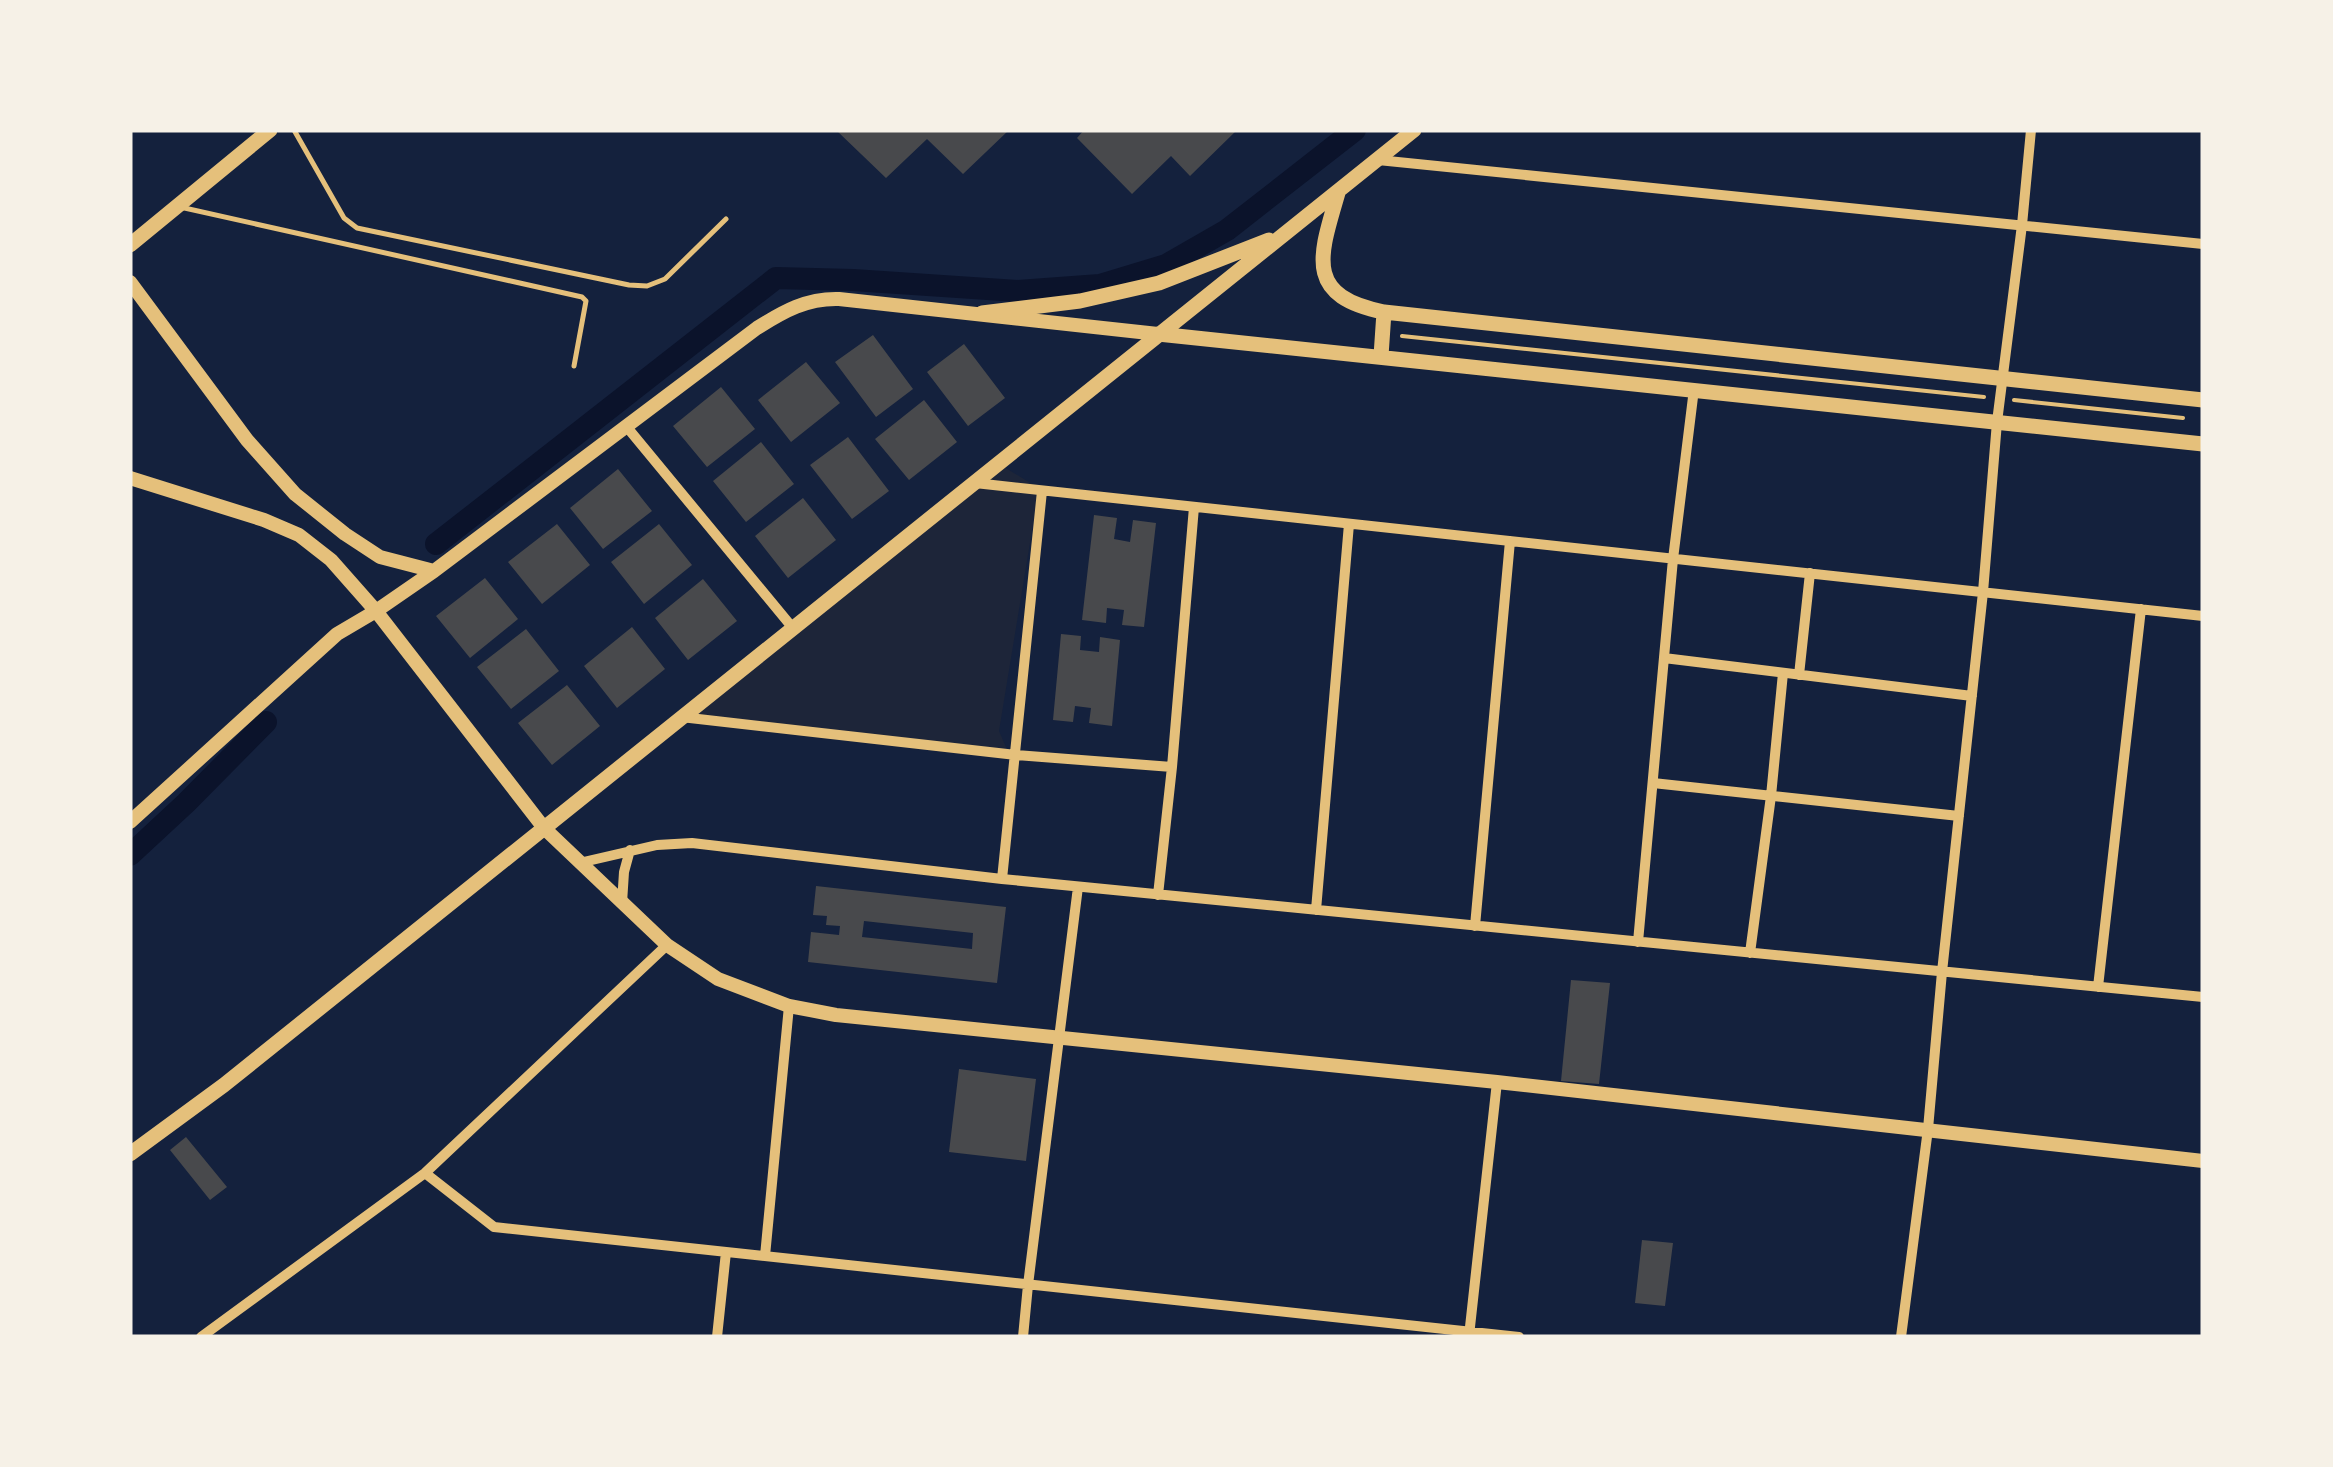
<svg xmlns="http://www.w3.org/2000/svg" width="2333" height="1467" viewBox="0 0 2333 1467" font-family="'Alegreya Sans',sans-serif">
<rect width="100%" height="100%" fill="#14213d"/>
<path fill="#1d2539" d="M999 464 1039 488 999 731 1009 754 681 717Z"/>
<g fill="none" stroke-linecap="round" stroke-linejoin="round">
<path stroke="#0b132b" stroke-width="22" d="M436 544 776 278 853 280 1018 291 1100 285 1166 265 1227 230 1355 130
M130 855 186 803 266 722"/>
</g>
<path fill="#48494c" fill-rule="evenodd" d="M836 130H1009L963 174 927 139 886 178Z
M1084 130H1237L1190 176 1171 156 1132 194 1077 138Z
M873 335 913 389 876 417 835 362Z
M964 344 1005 398 968 426 927 372Z
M806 362 840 403 791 442 758 400Z
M721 387 755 429 707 467 673 426Z
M924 400 957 442 909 480 875 439Z
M848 437 889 491 852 519 810 465Z
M761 442 794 484 746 522 713 481Z
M618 469 652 511 603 549 570 508Z
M803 498 836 540 788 578 755 536Z
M1094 515 1117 518 1114 539 1130 542 1133 520 1156 523 1144 627 1122 625 1124 610 1107 608 1106 623 1082 620Z
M557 524 590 565 542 604 508 562Z
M659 524 692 565 644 604 611 562Z
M485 578 518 619 470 658 436 616Z
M703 579 737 621 688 660 655 618Z
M632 627 665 669 617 708 584 666Z
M526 629 559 671 511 709 477 667Z
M1061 634 1081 636 1080 650 1099 652 1100 637 1120 640 1112 726 1089 723 1091 708 1075 706 1073 722 1053 720Z
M567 685 600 726 552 765 518 723Z
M816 886 1006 907 997 983 808 962 811 932 839 935 840 926 826 925 827 916 813 915ZM864 921 973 933 972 949 862 937Z
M1571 980 1610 983 1599 1084 1561 1081Z
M959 1069 1036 1079 1026 1161 949 1152Z
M186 1137 227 1187 210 1200 170 1150Z
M1642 1240 1673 1243 1665 1306 1635 1303Z"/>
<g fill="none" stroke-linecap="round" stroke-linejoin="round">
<path stroke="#e5c07b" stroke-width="4" d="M1402 336 1984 397
M2014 400 2183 418"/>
<path stroke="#e5c07b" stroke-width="5" d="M294 130 344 218 357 228 629 285 647 286 665 279 726 219
M180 207 582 297 586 301 574 366"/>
<path stroke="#e5c07b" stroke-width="10" d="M1378 160 2203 244
M626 426 792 627
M975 483 2203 616
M1664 658 1972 696
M1799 675 1810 573
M681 717 1016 755 1172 767
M1653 783 1959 816
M579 863 657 845 692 843 1002 879 2203 997
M1002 879 1042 491
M1158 895 1172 767 1194 507
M622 903 624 872 630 850
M1316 910 1349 524
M1475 926 1510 541
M1638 942 1673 559 1694 389
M1750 953 1771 796 1783 673
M2098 987 2141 609
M425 1173 494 1227 1519 1337
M765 1256 789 1006
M1469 1336 1497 1082
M201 1337 425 1173 667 945
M717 1337 726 1252
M1023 1337 1028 1285 1078 887
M1901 1337 1928 1129 1942 972 1983 592 1997 422 2022 225 2031 130"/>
<path stroke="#e5c07b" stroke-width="14" d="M130 282 247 440 295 494 345 534 380 557 434 571
M130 478 264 520 299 535 331 560 376 611 544 828 667 945 718 979 789 1006 836 1015 1497 1082 2203 1161
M130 822 337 634 376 611 434 571 757 328C784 311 807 298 839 299L1158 334"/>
<path stroke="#e5c07b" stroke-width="15" d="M1338 193C1320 255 1303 296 1384 312L2203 400
M130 245 270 130
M982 313 1080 301 1159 283 1269 240
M1158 334 2203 444
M1381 356 1384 312
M130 1154 224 1085 1414 130"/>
</g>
<rect width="2333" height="1467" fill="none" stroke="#f6f1e7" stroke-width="265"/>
</svg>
